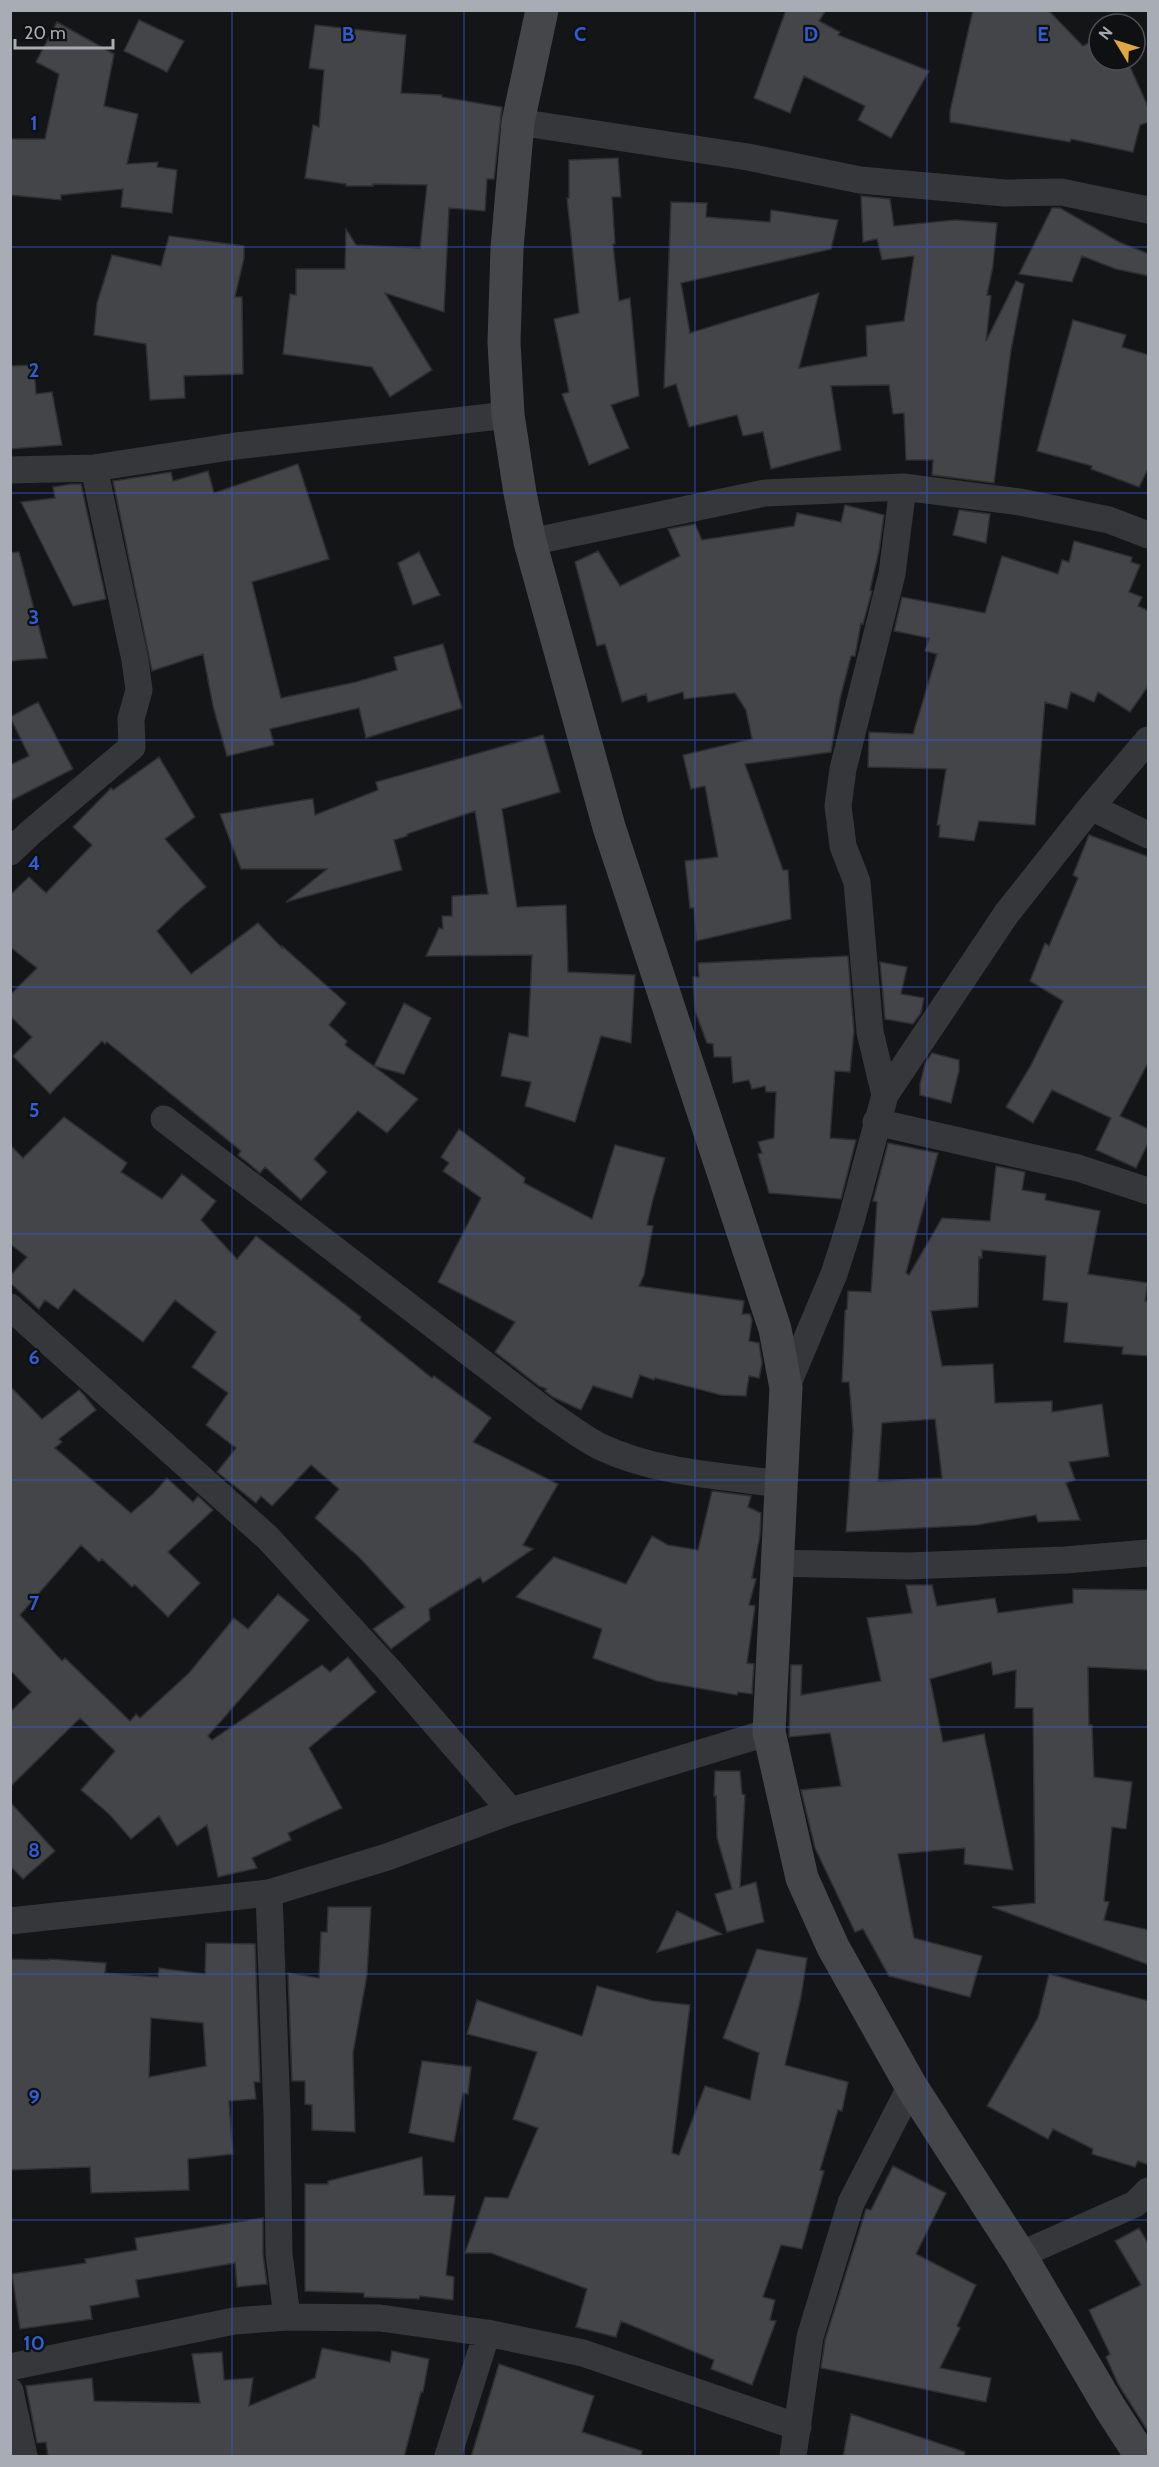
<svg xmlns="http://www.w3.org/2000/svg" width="1159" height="2467" viewBox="0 0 1159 2467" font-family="Cabin,sans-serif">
<rect width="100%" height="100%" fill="#141516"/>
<path fill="#444549" stroke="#2f2f32" stroke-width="1.5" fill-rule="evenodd" d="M786 10H826L819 21 840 32 838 35 929 71 891 138 858 120 865 106 804 76 790 113 754 98Z
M973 10H1048L1083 46 1099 37V60H1127L1149 109V122L1140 125 1133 152 1071 139 1070 142 950 122V111Z
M139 20 184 41 167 72 124 51Z
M57 22 114 54 104 106 138 114 127 164 158 162 157 167 177 170 172 213 121 207 123 189 61 195V200L10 195V139H45L59 74 36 62Z
M315 25 406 35 401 93 442 95V97L502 107 494 179H487L485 211 449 208 444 312 385 293 432 370 390 397 372 367 283 354 290 294 296 295V269H345L346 229 356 245 420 248 427 185 373 184V186H346V184L305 178 313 125 319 127 324 70 309 68Z
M618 158 621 197H612L615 244H613L619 301 630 298 639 396 611 405 629 448 589 465 562 394 569 392 554 319 579 313 567 198H569V160Z
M861 196 890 199 894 226 955 220 997 223 993 266 987 295 991 296 986 341 1016 281 1024 284 1011 350 994 483 932 475 933 460H906L904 413 893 414 889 385 831 386 841 450 771 469 763 432 743 436 737 415 689 427 676 384 664 388 671 202 707 203 706 217 770 222 771 210 838 220 831 249 681 283 690 333 819 293 799 368 867 356 866 326 904 321 914 256 882 260 877 239 863 242Z
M1052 208H1060L1119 242 1149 254V276L1116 269 1082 256 1072 282 1019 274Z
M169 236 244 246V258L235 297H242L243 374 184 376 185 398 150 400 146 344 94 335 97 303 112 255 161 266Z
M1073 320 1126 335 1122 347 1149 355V467L1139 487 1091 469 1092 466 1037 451Z
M34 365 36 394 52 392 62 445 10 449V366Z
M298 464 329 559 252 582 281 698 356 682 397 670 394 657 443 644 462 708 366 738 359 708 270 729 274 745 227 756 213 706 203 654 152 671 113 481 171 472 173 481 208 471 214 493Z
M72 484H81L106 599 73 606 21 502 55 498 53 487Z
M845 505 884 515 879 551 870 590 872 591 863 624 861 623 855 656H851L840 699 831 752 745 764 783 870H788L791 919 696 941 694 908H690L685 861 718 857 705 786 691 789 683 755 752 739 746 710 735 693 684 699 683 692 648 702 646 694 622 702 605 644 597 646 575 562 598 551 620 586 680 556 668 529 695 524 702 540 794 526 797 513 841 522Z
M959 510 990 514 986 543 953 535Z
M1074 541 1132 557 1131 562 1140 565 1129 592 1142 597 1138 606 1149 611V685L1130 712 1098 692 1094 702 1071 692 1067 709 1045 702 1035 825 979 821 974 841 939 837 940 825H937L946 769 868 767 869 732 913 734 937 654 925 651 929 638 894 631 902 597 985 613 1002 556 1058 574 1062 560 1069 562Z
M19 552 39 628 47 658 10 661V553Z
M419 552 440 595 413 605 398 563Z
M38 702 73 769 10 801V765L29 756 10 717Z
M543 735 560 792 502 809 517 907 566 905 568 972 635 975 631 1043 601 1036 575 1122 525 1106 531 1082 501 1076 509 1033 528 1037 532 955 426 956 439 928 443 929 442 916H452V896L488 894 475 811 407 834V836L394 840 402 870 286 902 327 869H241L220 814 310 799H313L315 815 378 790 376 782Z
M159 757 195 817 165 839 206 887 183 906 157 931 191 974 258 923 282 948V946L346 1003 329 1025 347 1041 345 1045 418 1099 387 1133 358 1111 314 1159 327 1172 301 1200 265 1167 260 1173 247 1162 238 1155 241 1151 107 1042 105 1044 102 1041 50 1094 13 1056 32 1037 10 1016V995L37 968 10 947V895L29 877 46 893 92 845 73 827 111 788 113 790Z
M1089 835 1149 857V1061L1120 1116 1149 1129V1141L1136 1168 1096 1150 1111 1118 1052 1090 1033 1123 1006 1107 1030 1067 1063 1001 1030 981 1045 943 1049 946 1078 878 1073 875Z
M848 956 854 1031 850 1072 835 1071 830 1138 856 1140 841 1199 769 1193 758 1154 762 1153 758 1142 774 1138 776 1092H766L765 1086 752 1089 749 1080 733 1083 731 1057H714L713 1044 707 1043 695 1011 693 977H699L698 963Z
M880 962 907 967 901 994 924 998 921 1013 913 1024 885 1019Z
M404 1003 431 1018 404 1074 374 1066Z
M932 1053 959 1060V1071L951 1103 920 1095V1084L925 1063Z
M64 1117 127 1163 121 1172 162 1199 182 1174 216 1201 201 1220 237 1259 256 1236 361 1317 360 1320 432 1378 434 1376 491 1418 473 1442 558 1484 523 1545 533 1549 483 1583 480 1577 429 1609 430 1620 391 1649 373 1629 405 1607 360 1558 315 1518 339 1489 311 1465 272 1506 261 1496 256 1503 217 1472 236 1448 206 1425 228 1393 192 1367 216 1332 175 1300 143 1342 74 1289 58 1309 45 1300 39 1309 10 1283V1276L27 1257 10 1244V1145L23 1158Z
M459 1129 525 1178 524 1183 592 1219 615 1145 665 1158 653 1199 647 1225 653 1226 644 1275 639 1286 744 1301 742 1314H750L752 1320 749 1341 759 1343 762 1363 759 1378 749 1376 746 1396 721 1395 655 1378 654 1380 640 1375 632 1398 593 1386 581 1410 553 1397 545 1391 547 1389 539 1386 495 1352 515 1322 438 1282 481 1198 443 1171 449 1163 441 1157Z
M888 1143 938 1153 906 1273 909 1275 942 1218 990 1221 996 1166 1025 1172 1022 1190 1046 1194 1045 1200 1100 1211 1088 1274 1148 1283 1145 1301H1149V1356L1122 1354 1123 1347 1064 1342 1068 1303 1043 1300 1046 1256 982 1250V1258L979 1257 978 1307 931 1311 942 1366 993 1364 995 1403 1052 1401V1412L1102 1404 1109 1456 1069 1462 1075 1480 1066 1483 1080 1520 1038 1522 1036 1515 977 1525 846 1532 853 1431 849 1382H842L845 1311 847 1309 848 1291 871 1292 877 1202 873 1201ZM935 1419 942 1478 878 1481 882 1423Z
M10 1386 42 1419 79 1390 84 1395 96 1410 59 1439 62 1442 55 1448 131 1513 153 1494 167 1478 193 1502 198 1496 213 1510 168 1552 200 1583 168 1617 135 1585 132 1587 102 1559 99 1562 81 1545 20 1615 62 1661 65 1658 130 1721 136 1714 140 1718 189 1673 234 1618 248 1629 278 1594 309 1620 208 1736 212 1740 322 1665 330 1672 348 1657 376 1692 309 1748 342 1808 288 1833 291 1840 252 1858 257 1868 218 1877 207 1825 177 1846 159 1816 131 1839 109 1814 81 1790 115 1751 80 1718 10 1787V1712L31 1692 10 1670Z
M712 1491 751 1496 748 1507 761 1513 760 1535 752 1578 756 1579 749 1605 755 1606 747 1663 754 1664 752 1694 738 1692 737 1695 657 1681 593 1658 602 1629 516 1597 554 1557 626 1584 652 1536 668 1545 698 1550Z
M906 1585H932L937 1606 995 1598 998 1613 1073 1603V1589L1149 1590V1670L1088 1667 1089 1725H1092L1094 1777 1132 1782 1126 1829 1112 1827 1104 1901 1109 1902 1104 1920 1149 1930V1965L992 1907 1035 1903 1033 1708H1015L1016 1670 993 1675 991 1662 930 1679 943 1742 984 1734 1013 1870 964 1864 965 1848 898 1854 914 1938 982 1956 970 1997 889 1976 863 1929 855 1932 815 1848 801 1790 841 1786 830 1733 789 1737 791 1665H802L801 1695 881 1681 867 1618 912 1613Z
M715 1771H740L742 1794 745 1795 740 1887 756 1882 764 1922 727 1932 715 1894 732 1889 717 1838 716 1796H714Z
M10 1802 55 1851 23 1879 10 1866Z
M328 1907H371L367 1975 353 2053 355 2132 312 2130V2105L305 2104V2081H292L288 1973 319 1978 321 1932H327Z
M677 1911 722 1934 657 1952Z
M206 1943 255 1944 260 2082H254L256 2099 229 2101 233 2154 188 2159 189 2190 91 2193 90 2167 10 2170V1959L49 1960V1959L106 1963 105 1973 158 1977 159 1968 205 1974ZM151 2018 203 2023 206 2066 149 2077Z
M757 1949 807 1958 801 1997 785 2065 848 2082 842 2111 838 2110 820 2170 824 2171 802 2249 781 2245 763 2297 775 2300 770 2320 776 2321 752 2385 711 2369 714 2360 621 2321 616 2337 576 2327 587 2289 491 2253H465L485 2197 508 2198 538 2128 513 2119 537 2052 467 2034 477 2000 582 2036 597 1986 653 2001 690 2005 672 2153 679 2155 705 2086 750 2100 759 2053 723 2038Z
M1049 1974 1149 2001V2165L1138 2161 1135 2167 1092 2154 1093 2149 1053 2129 1048 2139 987 2106 1038 2018Z
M422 2061 471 2067 468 2094 463 2093 454 2142 409 2133Z
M422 2157 424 2195 455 2196 446 2275 454 2277 453 2300 420 2296 419 2299 364 2297V2293L305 2291V2184H328V2181Z
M893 2166 946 2193 916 2254 976 2285 957 2326 960 2328 940 2368 991 2378 986 2402 821 2368 825 2340 866 2209 871 2210Z
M263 2218V2254L267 2284 237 2287 235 2263 136 2280 139 2297 90 2306 92 2319 20 2329 12 2274 86 2263 85 2259 137 2250 135 2238Z
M1139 2228 1149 2245V2433L1118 2384 1106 2357 1110 2354 1089 2310 1141 2285 1115 2241Z
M322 2348 390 2362 392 2351 429 2359 423 2392H421L404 2457H48L46 2442 37 2443 26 2386 92 2378 94 2401 200 2403 192 2354 222 2352 224 2380 253 2378 249 2406 315 2378Z
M499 2364 594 2396 582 2432 642 2451 641 2457H471Z
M851 2414 965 2452 964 2457H843Z"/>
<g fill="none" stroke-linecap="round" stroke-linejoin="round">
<path stroke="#36373b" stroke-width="27" d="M518 122 748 157 860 180 1005 193 1061 192 1148 210
M10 470 94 468 236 446 508 415
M530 542 765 493 903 487 1020 502 1109 520 1148 535
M1091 807 1148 835
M10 852 30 833 132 747 131 719 139 690 135 660 94 468
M885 1095 1007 913 1091 807 1148 740
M164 1119 547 1412C564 1423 582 1438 601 1447 656 1473 722 1476 781 1484
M876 1122 1078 1168 1148 1191
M10 1307 268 1538 389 1670 511 1811
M786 1388 834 1274 851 1221 885 1095 870 1032 857 882 843 846 838 806 843 769 892 574 903 487
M776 1563 908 1566 1065 1560 1148 1553
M269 1893 277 2115 279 2254 287 2317
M10 1921 269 1893 387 1857 511 1811 769 1732
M1020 2255 1135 2204 1148 2191
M10 2367 234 2321 287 2317 380 2318 487 2333 583 2353 798 2427
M10 2391 24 2456
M448 2456 487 2333
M793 2456 810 2337 851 2203 911 2086"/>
<path stroke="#44464a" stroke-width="33" d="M542 10 518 122 507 248 504 342 508 415 520 493 530 542 609 827 775 1329 786 1388 769 1732 802 1878 833 1947 911 2086 1020 2255 1110 2408 1141 2456"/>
</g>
<path fill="none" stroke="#325cd3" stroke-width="1.5" stroke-opacity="0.55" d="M232 10V2456M464 10V2456M695 10V2456M927 10V2456M10 247H1148M10 493H1148M10 740H1148M10 987H1148M10 1234H1148M10 1480H1148M10 1727H1148M10 1974H1148M10 2220H1148"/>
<g font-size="20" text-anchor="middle" font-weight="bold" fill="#325cd3" stroke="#0f1011" stroke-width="4.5" stroke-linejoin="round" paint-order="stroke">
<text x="348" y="41">B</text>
<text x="580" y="41">C</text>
<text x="811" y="41">D</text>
<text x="1043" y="41">E</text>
<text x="34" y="130">1</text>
<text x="34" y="377">2</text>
<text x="34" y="624">3</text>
<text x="34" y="870">4</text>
<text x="34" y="1117">5</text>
<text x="34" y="1364">6</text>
<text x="34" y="1610">7</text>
<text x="34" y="1857">8</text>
<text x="34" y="2104">9</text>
<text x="34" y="2350">10</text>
</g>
<rect width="1159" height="2467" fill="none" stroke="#a8acb5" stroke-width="24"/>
<g transform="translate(1117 42) rotate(308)"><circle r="28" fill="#0f1011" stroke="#4c4e53" stroke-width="1.5"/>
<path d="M0-4.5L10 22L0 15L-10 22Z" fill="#dfa743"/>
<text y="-9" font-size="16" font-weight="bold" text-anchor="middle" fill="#a8acb5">N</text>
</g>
<path d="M15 39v9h98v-9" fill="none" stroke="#a8acb5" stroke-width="3"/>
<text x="24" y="39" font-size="18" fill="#a8acb5" stroke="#0f1011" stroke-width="4.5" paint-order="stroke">20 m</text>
</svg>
